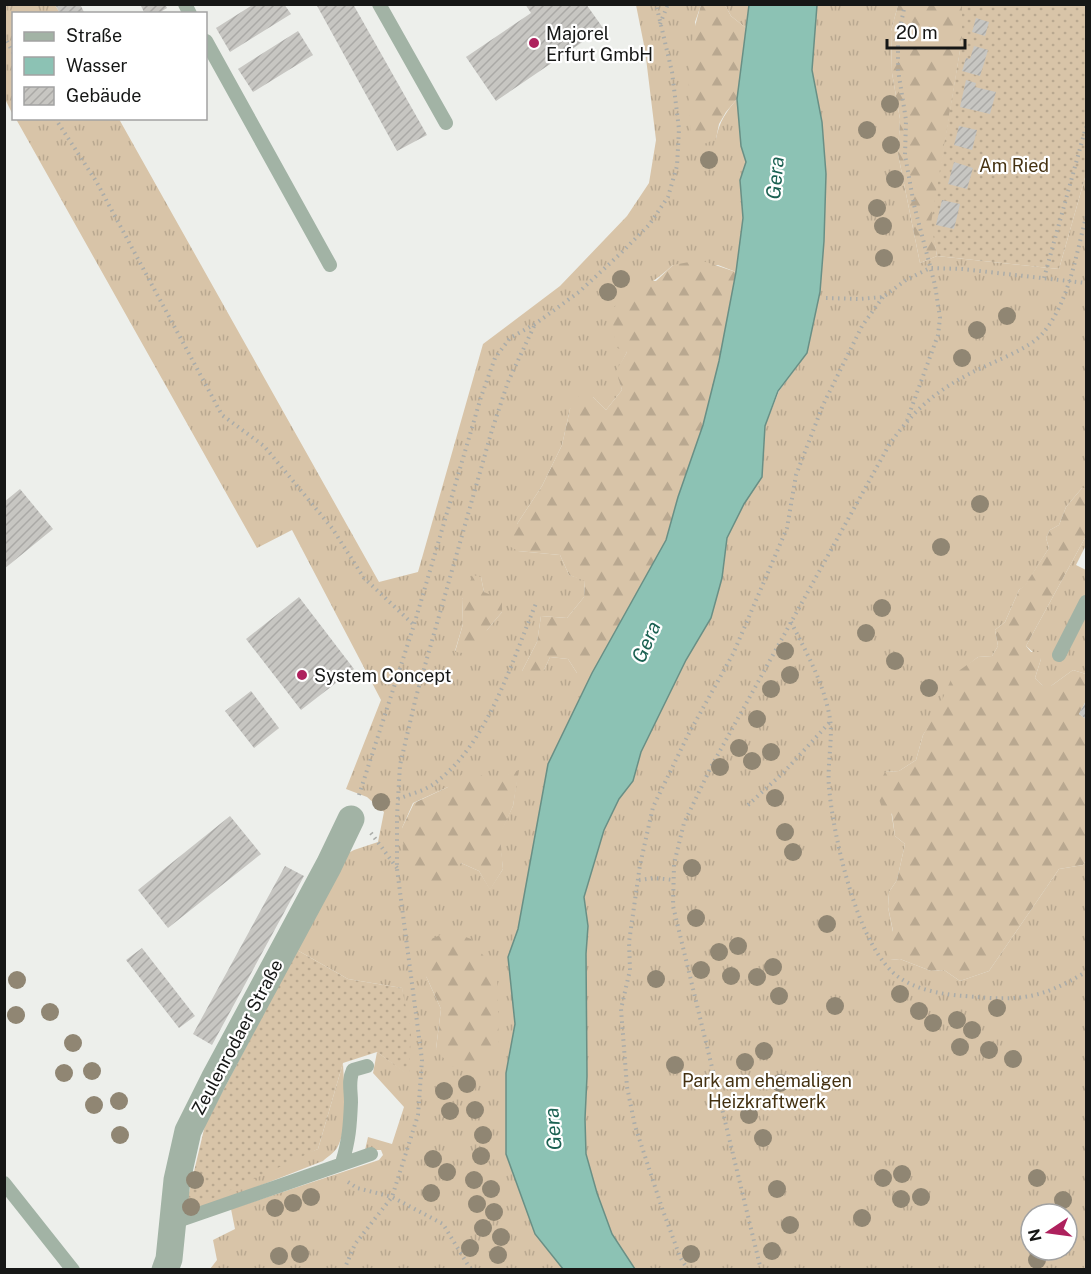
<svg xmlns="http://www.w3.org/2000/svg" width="1091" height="1274" viewBox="0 0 1091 1274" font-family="'Public Sans',sans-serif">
<defs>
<pattern id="grass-tufts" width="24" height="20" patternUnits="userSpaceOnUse" patternTransform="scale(1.5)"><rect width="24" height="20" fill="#d8c4a8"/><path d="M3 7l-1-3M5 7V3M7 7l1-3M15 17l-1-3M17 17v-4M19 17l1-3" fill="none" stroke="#b9a890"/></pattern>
<pattern id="forest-firs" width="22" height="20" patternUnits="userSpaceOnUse" patternTransform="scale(1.5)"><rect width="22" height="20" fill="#d8c4a8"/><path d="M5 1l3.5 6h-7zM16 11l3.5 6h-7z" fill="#b9a890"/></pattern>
<pattern id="garden-dots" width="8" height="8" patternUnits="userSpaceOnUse" patternTransform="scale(1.5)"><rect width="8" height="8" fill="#d8c4a8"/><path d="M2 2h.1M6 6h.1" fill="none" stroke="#b9a890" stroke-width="1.8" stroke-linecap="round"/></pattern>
<pattern id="building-hatch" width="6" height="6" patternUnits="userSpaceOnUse" patternTransform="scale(1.5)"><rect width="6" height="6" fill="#c7c6c2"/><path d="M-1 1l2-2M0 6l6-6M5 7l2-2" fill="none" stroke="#aaa9a6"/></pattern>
</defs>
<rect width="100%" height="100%" fill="#edefeb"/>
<path fill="url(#grass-tufts)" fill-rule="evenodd" d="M4 5H55L60 13 14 14 13 115 5 99Z
M636 5H701L695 22 716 139C719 122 726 112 737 99L741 146 746 162 740 180 743 218 736 272 718 265H673C655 282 634 293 614 308L613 322 627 352 617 371 622 390 606 410 593 397 570 409 562 445 542 486 517 524 518 551 560 555 569 575 585 580 584 597 567 618 541 616 537 642 522 671 544 670 550 657 568 659 577 673H592L548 764 518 929 508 957 515 1024 506 1073V1154L535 1234 563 1269H210L217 1260 213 1240 235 1229 231 1209 379 1160 383 1155 381 1150H365L368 1137 392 1144 404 1107 373 1073 377 1052 409 1075 402 988 348 979 297 950 339 858 354 850 378 842 384 812 367 797 346 789 381 700 292 530 257 548 16 119H119L379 582 418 572 483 344 560 286 627 216 649 183 656 140 645 50ZM481 577 484 592 502 612 487 630 455 651 463 624 462 599ZM518 771 513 806 499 835 503 869 490 889 479 871 461 863 402 828 413 803 448 787 491 782ZM426 976 489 1059 436 1049 441 1009Z
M725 5H749L746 28 731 16Z
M817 5H898L891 31 892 73 900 119 898 154 920 263 937 256 1059 269 1086 174V488H1082L1066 507 1059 525 1050 530 1046 538 1049 548 1025 586 1019 590 1005 622 995 630 998 646 992 656 978 657 968 665 923 735 916 760 899 771 885 772 895 836 905 844 897 880 889 892 888 907 893 932 890 960 900 959 931 971 944 970 960 981 989 971 1059 869 1083 865 1086 860V1269H635L612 1234 597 1193 586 1154 585 1119 587 1076 586 954 588 926 584 897 604 830 619 799 633 781 641 752 686 660 711 618 722 578 727 538 744 504 762 476 765 426 779 391 807 353 820 292 824 241 826 174 822 122 812 70ZM1031 1214H1067V1250H1031Z
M1086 536V545L1076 565 1086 570V674L1073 670 1051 686H1043L1035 678 1041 659 1026 646Z
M343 1063C344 1087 349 1128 337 1148 334 1153 327 1157 323 1161L190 1213 183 1206 188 1197 318 1149Z"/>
<path fill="url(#forest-firs)" d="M701 5H725L731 16 746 28 737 99 726 112 719 124 716 139 704 144 691 136C687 92 687 47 701 5Z
M898 5H962V38L932 223 937 256 920 263 898 154 900 119 892 73 891 31Z
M700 260 736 272 719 361 703 425 678 497 666 540 592 673H577L568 659 550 657 544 670 531 681 522 671 537 642 541 616 567 618 584 597 585 581 569 575 560 555 518 551 509 546 517 524 542 486 562 445 570 409 581 392 593 397 606 410 622 390 616 371 627 352 615 347 613 322V308L631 294 636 281H656L673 265Z
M1082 488H1086V536L1026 646 1031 652H1039L1041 659 1035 678 1043 686H1051L1073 670 1086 674V701L1079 714 1086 719V860L1083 865 1059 869 989 971 960 981 944 970 931 971 900 959 890 960C885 949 885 941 893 931L888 907 889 892 897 880 905 844 895 836 892 814 882 808 876 790 885 772 899 771 916 760 923 735 939 707 953 675 978 657 992 656 998 646 995 630 1005 622 1019 590 1025 585 1049 548 1046 538 1050 530 1059 525 1066 507Z
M473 575 481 577 484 592 502 600V612L487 630 479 655 455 652 463 624 462 599Z
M469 768 491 781 519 770 513 806 500 835 503 869 490 890 479 871 461 863 446 887 406 874 402 828 414 803 448 787Z
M450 931 471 939 497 974 499 1049 489 1059 451 1067 436 1049 441 1009 426 976V941Z"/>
<path fill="url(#garden-dots)" d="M962 5H1086V174L1059 269 937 256 931 223 962 38Z
M297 950 348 979 402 988 411 1032 409 1076 377 1052 343 1063 318 1149 203 1203 188 1197 205 1125Z"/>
<path fill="#8cc2b4" stroke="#698f85" stroke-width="1.5" d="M749 5H817L812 70 822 122 826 174 824 241 820 292 807 353 778 391 765 426 762 477 744 504 727 538 722 578 711 618 686 660 641 752 633 781 619 799 604 830 584 897 588 926 586 954 587 1076 585 1119 586 1154 597 1193 612 1234 635 1269H563L535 1234 506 1154V1073L515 1024 508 957 518 929 548 764 592 673 666 540 678 497 703 425 719 361 736 272 743 218 740 180 746 162 741 146 737 99Z"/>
<path fill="url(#building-hatch)" d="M55 4H80L85 14H60Z
M140 4H165L167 8 157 14H145Z
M254 4H284L291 14 230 52 216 28Z
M316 4H353L427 135 397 151Z
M525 4H586L603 28 496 101 466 57 531 13Z
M976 18 989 22 985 36 972 32Z
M298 31 313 55 253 92 238 69Z
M974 46 988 50 980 76 962 71 966 58 970 59Z
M966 80 976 83 975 87 996 92 990 114 960 107Z
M959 126 977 130 972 150 954 145Z
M954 162 973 168 967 189 948 184Z
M942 200 960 204 954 229 936 225Z
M20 489 53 529 4 569V502Z
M299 597 354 669 301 710 246 639Z
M251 691 279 728 254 748 225 711Z
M1086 701V719L1079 714Z
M230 816 261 854 168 928 138 890Z
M285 866 304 876 212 1045 193 1034Z
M142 948 195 1016 179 1028 126 960Z"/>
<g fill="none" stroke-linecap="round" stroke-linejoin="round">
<path stroke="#aaaca9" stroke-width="4" stroke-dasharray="1.5 4.5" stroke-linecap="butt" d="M905 4 898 38V70L906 120 905 155 914 205 935 285 940 318 938 335 907 420
M660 24 668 4
M4 36 14 54
M55 118 96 181 222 415 264 446 332 528 364 578 414 625
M1044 278 1086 127
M826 298 859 299 883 297 906 280 930 268 962 269 1086 283
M791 622C807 654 824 683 830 719 833 738 827 765 829 787 833 835 858 951 900 978 917 990 945 995 965 996 1019 1001 1039 1000 1086 972
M359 795 414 625 481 397 495 358 510 338 535 324 579 292 620 254 649 225 668 197 677 166 679 129 672 72 656 4
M398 799C410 794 425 791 435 783 489 743 512 660 537 601
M748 805 784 772 830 722
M371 833 397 868
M639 880 654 878 674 880
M348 1182 357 1188 392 1197 443 1224 471 1270
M344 1270 355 1244 392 1197 418 1115 422 1060 397 869V816L400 765 416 697 492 430 508 382 535 324
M688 1270 680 1257 662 1208 635 1126 627 1087 621 1009 630 970 629 942 640 865 653 807 688 735 733 654 787 528 796 475 823 405 862 326 883 297
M761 1270 673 906 674 864 684 823 711 767 889 445C913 411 934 392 971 373 990 363 1030 349 1043 333 1069 302 1076 255 1086 217"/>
<path stroke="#a2b3a5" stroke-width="14" d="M185 4 190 14
M379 4 446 123
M206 41 330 265
M1059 655 1086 602
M342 1163C349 1140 350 1126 351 1102 351 1090 348 1081 353 1070L367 1066
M4 1183 73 1270
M172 1223 371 1154"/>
<path stroke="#a2b3a5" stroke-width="27" d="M165 1270 169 1259 177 1180 188 1131 214 1079 329 865 351 819"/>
</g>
<g fill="#908673">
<circle cx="890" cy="104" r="9"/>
<circle cx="867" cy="130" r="9"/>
<circle cx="891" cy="145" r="9"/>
<circle cx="709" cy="160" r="9"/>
<circle cx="895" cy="179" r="9"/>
<circle cx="877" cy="208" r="9"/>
<circle cx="883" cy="226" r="9"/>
<circle cx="884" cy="258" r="9"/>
<circle cx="621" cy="279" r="9"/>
<circle cx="608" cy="292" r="9"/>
<circle cx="1007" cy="316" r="9"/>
<circle cx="977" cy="330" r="9"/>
<circle cx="962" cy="358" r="9"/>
<circle cx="980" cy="504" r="9"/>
<circle cx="941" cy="547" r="9"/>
<circle cx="882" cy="608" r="9"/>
<circle cx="866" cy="633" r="9"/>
<circle cx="785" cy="651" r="9"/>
<circle cx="895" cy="661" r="9"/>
<circle cx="790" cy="675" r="9"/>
<circle cx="929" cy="688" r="9"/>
<circle cx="771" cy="689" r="9"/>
<circle cx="757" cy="719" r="9"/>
<circle cx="739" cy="748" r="9"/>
<circle cx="771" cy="752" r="9"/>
<circle cx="752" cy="761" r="9"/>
<circle cx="720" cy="767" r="9"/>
<circle cx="775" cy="798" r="9"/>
<circle cx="381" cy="802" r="9"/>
<circle cx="785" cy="832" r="9"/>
<circle cx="793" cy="852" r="9"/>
<circle cx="692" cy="868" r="9"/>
<circle cx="696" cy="918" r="9"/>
<circle cx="827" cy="924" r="9"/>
<circle cx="738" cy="946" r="9"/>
<circle cx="719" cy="952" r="9"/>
<circle cx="773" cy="967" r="9"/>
<circle cx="701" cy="970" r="9"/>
<circle cx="731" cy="976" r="9"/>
<circle cx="757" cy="977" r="9"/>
<circle cx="656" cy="979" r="9"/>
<circle cx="17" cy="980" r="9"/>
<circle cx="900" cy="994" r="9"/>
<circle cx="779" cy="996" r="9"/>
<circle cx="835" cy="1006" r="9"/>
<circle cx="997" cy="1008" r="9"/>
<circle cx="919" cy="1011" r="9"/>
<circle cx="50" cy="1012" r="9"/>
<circle cx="16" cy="1015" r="9"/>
<circle cx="957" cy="1020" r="9"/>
<circle cx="933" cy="1023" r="9"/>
<circle cx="972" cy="1030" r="9"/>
<circle cx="73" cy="1043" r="9"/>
<circle cx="960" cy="1047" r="9"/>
<circle cx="989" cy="1050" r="9"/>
<circle cx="764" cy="1051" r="9"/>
<circle cx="1013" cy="1059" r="9"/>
<circle cx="745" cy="1062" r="9"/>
<circle cx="675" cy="1065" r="9"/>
<circle cx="92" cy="1071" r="9"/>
<circle cx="64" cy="1073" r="9"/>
<circle cx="780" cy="1083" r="9"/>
<circle cx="467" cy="1084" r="9"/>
<circle cx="444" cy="1091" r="9"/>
<circle cx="119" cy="1101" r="9"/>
<circle cx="94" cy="1105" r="9"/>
<circle cx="475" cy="1110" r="9"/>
<circle cx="450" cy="1111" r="9"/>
<circle cx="749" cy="1115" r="9"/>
<circle cx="120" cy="1135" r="9"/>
<circle cx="483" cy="1135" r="9"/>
<circle cx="763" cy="1138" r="9"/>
<circle cx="481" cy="1156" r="9"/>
<circle cx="433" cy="1159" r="9"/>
<circle cx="447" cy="1172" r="9"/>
<circle cx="902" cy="1174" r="9"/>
<circle cx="883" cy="1178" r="9"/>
<circle cx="1037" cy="1178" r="9"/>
<circle cx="195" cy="1180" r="9"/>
<circle cx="474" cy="1180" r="9"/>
<circle cx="491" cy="1189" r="9"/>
<circle cx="777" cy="1189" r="9"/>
<circle cx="431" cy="1193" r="9"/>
<circle cx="311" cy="1197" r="9"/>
<circle cx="921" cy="1197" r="9"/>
<circle cx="901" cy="1199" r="9"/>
<circle cx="1063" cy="1200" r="9"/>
<circle cx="293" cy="1203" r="9"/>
<circle cx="477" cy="1204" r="9"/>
<circle cx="191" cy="1207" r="9"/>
<circle cx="275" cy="1208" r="9"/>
<circle cx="494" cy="1212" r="9"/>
<circle cx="862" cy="1218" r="9"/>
<circle cx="790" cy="1225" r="9"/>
<circle cx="483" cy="1228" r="9"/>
<circle cx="501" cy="1237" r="9"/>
<circle cx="470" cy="1248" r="9"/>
<circle cx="772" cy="1251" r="9"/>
<circle cx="300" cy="1254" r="9"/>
<circle cx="691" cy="1254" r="9"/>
<circle cx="498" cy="1255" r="9"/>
<circle cx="279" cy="1256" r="9"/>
<circle cx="1037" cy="1260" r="9"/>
</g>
<g fill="#ae215d" stroke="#fff" stroke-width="2">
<circle cx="534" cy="43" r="6"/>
<circle cx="302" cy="675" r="6"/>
</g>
<g text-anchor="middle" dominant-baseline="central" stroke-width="4.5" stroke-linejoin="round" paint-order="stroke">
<g font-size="18" fill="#161716" stroke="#fff" text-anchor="start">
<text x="546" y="33">Majorel<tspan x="546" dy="21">Erfurt GmbH</tspan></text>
<text x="314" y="675">System Concept</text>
</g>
<g font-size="18" fill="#443111" stroke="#fff">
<text x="1014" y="165">Am Ried</text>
<text x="767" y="1080">Park am ehemaligen<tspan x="767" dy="21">Heizkraftwerk</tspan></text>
</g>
<g font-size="18" fill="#161716" stroke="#fff">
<text transform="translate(237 1037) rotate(-62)">Zeulenrodaer Straße</text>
</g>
<g font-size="20" font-style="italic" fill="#1b6152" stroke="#fff">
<text transform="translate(775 178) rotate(-85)">Gera</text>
<text transform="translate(646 642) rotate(-66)">Gera</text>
<text transform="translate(553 1129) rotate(-95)">Gera</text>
</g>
</g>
<rect width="1091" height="1274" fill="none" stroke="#161716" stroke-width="12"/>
<rect x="12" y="12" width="195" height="108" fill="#ffffff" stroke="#a2a2a2" stroke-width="1.5"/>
<rect x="24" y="32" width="30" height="9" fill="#a2b3a5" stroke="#a2a2a2" stroke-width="1.5"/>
<text x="66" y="42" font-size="18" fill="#161716">Straße</text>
<rect x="24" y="57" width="30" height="18" fill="#8cc2b4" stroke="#a2a2a2" stroke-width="1.5"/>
<text x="66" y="72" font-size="18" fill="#161716">Wasser</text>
<rect x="24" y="87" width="30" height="18" fill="url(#building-hatch)" stroke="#a2a2a2" stroke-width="1.5"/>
<text x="66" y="102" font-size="18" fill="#161716">Gebäude</text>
<g transform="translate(1049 1232) rotate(257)"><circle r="28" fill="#ffffff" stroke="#a2a2a2" stroke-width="1.5"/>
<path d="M0-4.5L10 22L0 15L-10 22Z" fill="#ae215d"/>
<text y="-9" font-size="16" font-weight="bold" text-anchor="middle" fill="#161716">N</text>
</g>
<path d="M887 39v9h78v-9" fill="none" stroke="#161716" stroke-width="3"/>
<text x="896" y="39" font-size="18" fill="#161716" stroke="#ffffff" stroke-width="4.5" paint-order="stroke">20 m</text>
</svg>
